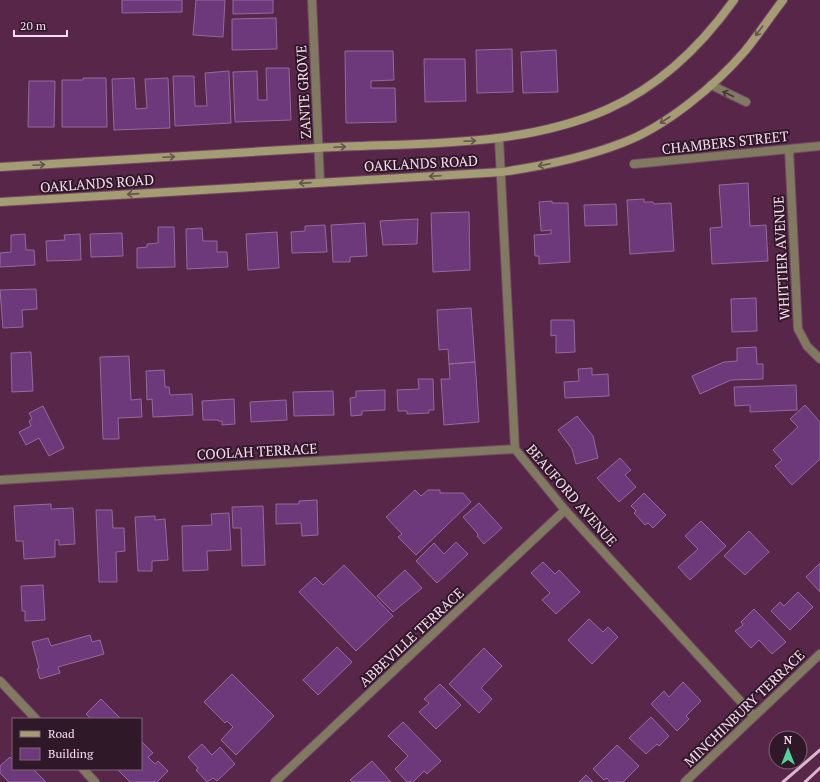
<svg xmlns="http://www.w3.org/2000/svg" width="820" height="782" viewBox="0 0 820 782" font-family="'PT Serif',serif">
<rect width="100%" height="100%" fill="#572649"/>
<path fill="#6d397a" stroke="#936b9d" d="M122 0H182V12L122 13Z
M196 0H225L223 37 193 35Z
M233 0H273V13L233 14Z
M276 18 277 49 232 50V19Z
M512 49 513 92 477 93 476 50Z
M556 50 558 92 523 93 521 52Z
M345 51H393L394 80 371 81V88H395L396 122 346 123Z
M424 59H465L466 101 425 102Z
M266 68H289L291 120 235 122 233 72 257 71 258 100H267Z
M229 71 231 123 175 126 173 76H194L195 106H207L205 73Z
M83 78H106L107 127H62V80H83Z
M134 78 136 109 147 108 145 79 168 78 170 128 114 130 112 79Z
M29 81H55L54 127H28Z
M748 183 750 226 766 225 768 261 712 264 710 228 722 227 719 185Z
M644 199V202H653L654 204 671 203 674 251 630 254 627 200Z
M552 201V203H568L570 262 539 264V256H535L534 235 551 234V230L541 231 539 202Z
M616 204 617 225 585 226 584 205Z
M469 212 470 270 433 272 431 213Z
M418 219 417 244 383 245 380 221Z
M365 223 367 256 350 257V262H333L331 225Z
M325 225 327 252 292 253 291 232 305 231V226Z
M158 227H174L175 267 137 268V248L147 247V244L158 243Z
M202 228 203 241H217V252H227L228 267 187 269 186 229Z
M277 232 279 268 248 270 246 234Z
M122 233 123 256 91 257 90 234Z
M25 234 26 250H34L35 265 0 267V253L11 252V235Z
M80 234 81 260 47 261 46 241 65 240 64 235Z
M36 289 37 309 22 310 23 327 3 328 0 290Z
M756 298 757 331 732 332 731 299Z
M471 308 475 362 449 364 448 349 439 350 437 310Z
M551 320H574L575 352 556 353V335L551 336Z
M756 347 757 364H763V379L731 380 700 394 692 376 724 362 737 361V348Z
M31 352 33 391 12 392 11 353Z
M129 356 131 400 141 399 142 417 118 418 119 439H103L100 357Z
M475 362 479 422 444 425 441 379H450L449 364Z
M592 368V375L608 374 609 396 565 398 564 382 579 381 578 369Z
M164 370 165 387H169L170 395 192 394 193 415 153 417 152 399 147 400 146 371Z
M418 379H433L434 410H429V413L407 414V411H398L397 390 419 389Z
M796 385 797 410 750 412V405L735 406 734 387Z
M385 390V410L362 411V415L351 416 350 398 356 397V391Z
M333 391 334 415 294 416 293 392Z
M234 399 235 424 222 425V421H218V420H203L202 401Z
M286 400 287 420 251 422 250 402Z
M805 405 820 422V459L792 485 775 466 782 460 773 450 798 427 790 419Z
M43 406 64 448 49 456 39 438 26 445 19 432 31 426 29 421 32 419 29 413Z
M577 416 593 436 598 458 576 464 572 449 558 430Z
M620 458 631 470 625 475 636 487 619 502 597 478Z
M415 490 421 496 428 490H440V493H463L471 502 416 555 398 537 402 534 386 517Z
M644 493 666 515 653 528 648 523 645 525 634 513 636 511 631 506Z
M317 500 318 535 302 536 301 523 276 524V504H299V501Z
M479 503 502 528 484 544 477 536 478 534 463 517Z
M51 504V509L73 508 75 544 59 545V540H55V557L24 559 23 541H16L14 506Z
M263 506 265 565 242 566 241 528H233L232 507Z
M96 510H112L113 528H124L125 551 116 552 117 582H99Z
M229 513 231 550 207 551 208 570 183 571 182 526 212 525 211 514Z
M155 516V520L165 519 168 560 152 561V571H138L135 517Z
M701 521 726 546 690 580 678 567 698 549 685 536Z
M749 531 769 552 745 575 724 556Z
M456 542 468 554 437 583 416 561 434 543 444 554Z
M543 562 555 574 559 570 580 592 556 614 542 600 550 593 531 573Z
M820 563V592L806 577Z
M344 565 393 616 356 651 299 592 315 577 323 585Z
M405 570 422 588 393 612 377 596Z
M43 585 45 620 25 621V611H22L21 586Z
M798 592 813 607 790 630 771 611 780 602 784 606Z
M754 609 786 642 772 654 759 640 751 648 735 631 743 625 741 622Z
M589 619 603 632 608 627 618 637 592 664 568 640Z
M90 635 92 642 100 640 104 654 58 667 60 673 40 679 37 669 39 668 32 642 48 638 51 646Z
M337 647 352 662 318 695 303 680Z
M484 648 502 666 481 688 492 699 479 713 449 684Z
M232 674 274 716 236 755 221 740 233 727 227 721 225 723 204 702Z
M683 682 701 701 686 716 689 719 677 731 651 704 664 691 669 697Z
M440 684 461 705 436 729 419 712 429 703 424 699Z
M101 699 121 719H91L86 714Z
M651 717 669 736 659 746 657 744 646 754 629 738Z
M403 722 441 761 427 774 424 771 413 782H407L395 769 408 756 388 736Z
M141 741 153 753 148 757 155 764 158 761 168 771 157 782H130L117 769H141Z
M202 744 212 755 220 747 235 764 217 781 213 778 207 782 196 770 198 768 188 757Z
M617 745 639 766 623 782H610L607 778 604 780 593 769Z
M10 757 13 760V769H33L46 782H9L0 773V766Z
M372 761 391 782H352L350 780Z
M586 775 593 782H579Z"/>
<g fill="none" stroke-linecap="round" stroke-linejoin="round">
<defs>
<path id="service" d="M711 85 746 102"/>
<path id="minor" d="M312 0 320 182
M499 139 515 449 565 510 754 716
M789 149 798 329 807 346 820 359
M634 164 820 146
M0 480 515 449
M0 681 36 719
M83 769 95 782
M275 782 565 510
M685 782 820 654"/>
<path id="secondary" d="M0 167C106 161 212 154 318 148 414 142 519 149 608 109 660 86 701 46 734 0
M0 202 502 172C543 166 583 158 622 143 665 127 715 86 745 51 758 35 770 17 783 0"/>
</defs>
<use href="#service" stroke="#754767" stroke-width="10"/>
<use href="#minor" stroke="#754767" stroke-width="10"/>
<use href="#secondary" stroke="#754767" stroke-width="10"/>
<use href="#service" stroke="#7f7a60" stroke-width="8"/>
<use href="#minor" stroke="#7f7a60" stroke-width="8"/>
<use href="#secondary" stroke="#a49d73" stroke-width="8"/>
<path stroke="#dab7ce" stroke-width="3" d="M783 782 820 750
M805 782 820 768"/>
</g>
<defs><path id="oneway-shaft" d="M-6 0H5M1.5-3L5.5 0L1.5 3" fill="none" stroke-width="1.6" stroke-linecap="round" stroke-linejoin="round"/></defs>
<g stroke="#64544a">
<use href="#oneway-shaft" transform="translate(759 31) rotate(127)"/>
<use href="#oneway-shaft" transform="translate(665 120) rotate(147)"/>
<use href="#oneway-shaft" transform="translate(470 141) rotate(-3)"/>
<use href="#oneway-shaft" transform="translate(340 147) rotate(-3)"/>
<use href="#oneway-shaft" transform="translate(169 157) rotate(-3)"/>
<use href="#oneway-shaft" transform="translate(39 165) rotate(-3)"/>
<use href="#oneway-shaft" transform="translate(544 165) rotate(168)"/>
<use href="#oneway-shaft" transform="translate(435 176) rotate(177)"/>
<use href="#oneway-shaft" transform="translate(305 183) rotate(176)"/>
<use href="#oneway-shaft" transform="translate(133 194) rotate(176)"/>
</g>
<use stroke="#473639" href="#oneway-shaft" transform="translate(728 94) rotate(-155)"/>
<g text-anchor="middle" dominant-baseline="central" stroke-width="4" stroke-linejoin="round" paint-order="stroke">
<g font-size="14" fill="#fbdcf0" stroke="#2f1928">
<text transform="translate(303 92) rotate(-93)">ZANTE GROVE</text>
<text transform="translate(725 142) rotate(-6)">CHAMBERS STREET</text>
<text transform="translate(421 163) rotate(-3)">OAKLANDS ROAD</text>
<text transform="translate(97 183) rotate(-4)">OAKLANDS ROAD</text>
<text transform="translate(781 258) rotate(-93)">WHITTIER AVENUE</text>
<text transform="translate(257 451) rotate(-3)">COOLAH TERRACE</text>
<text transform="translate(572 495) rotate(49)">BEAUFORD AVENUE</text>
<text transform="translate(411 637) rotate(-43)">ABBEVILLE TERRACE</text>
<text transform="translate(744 708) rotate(-44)">MINCHINBURY TERRACE</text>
</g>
</g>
<rect x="12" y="718" width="130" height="52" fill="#2f1928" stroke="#816778"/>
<rect x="20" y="731" width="20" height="6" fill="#a49d73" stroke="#816778"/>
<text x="48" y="738" font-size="12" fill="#fbdcf0">Road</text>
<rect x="20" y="748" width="20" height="12" fill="#6d397a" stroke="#816778"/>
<text x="48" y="758" font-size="12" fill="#fbdcf0">Building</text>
<g transform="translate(788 750)"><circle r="19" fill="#2f1928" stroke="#816778"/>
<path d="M0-3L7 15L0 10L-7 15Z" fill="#53d396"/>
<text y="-6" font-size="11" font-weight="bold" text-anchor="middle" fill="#fbdcf0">N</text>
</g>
<path d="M14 30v6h53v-6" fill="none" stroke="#fbdcf0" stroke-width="2"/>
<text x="20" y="30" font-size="12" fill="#fbdcf0" stroke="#2f1928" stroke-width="3" paint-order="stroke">20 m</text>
</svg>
